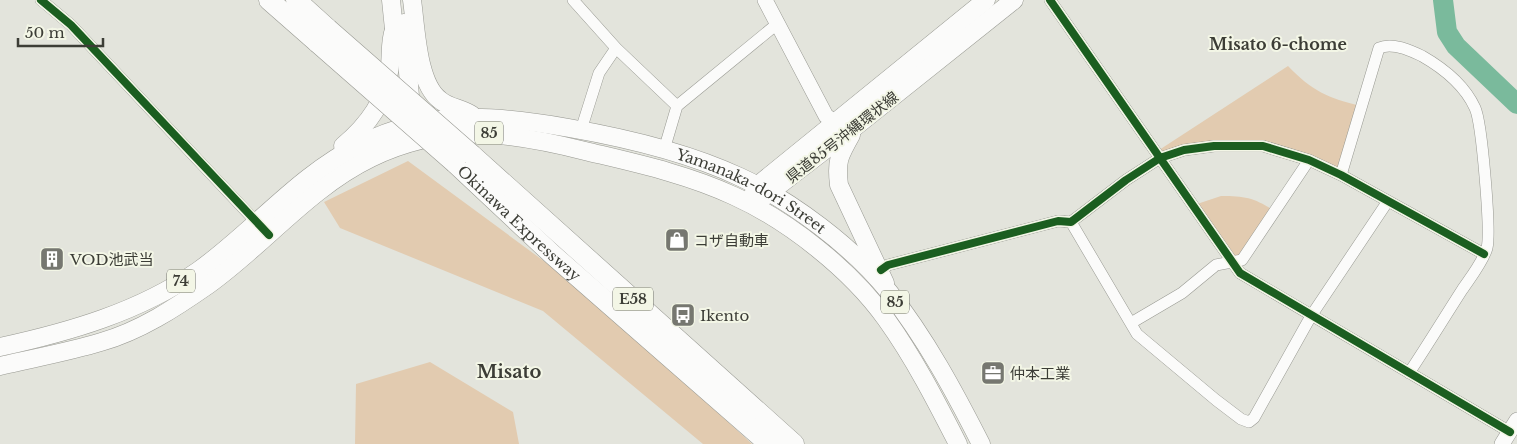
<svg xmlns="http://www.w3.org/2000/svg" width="1517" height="444" viewBox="0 0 1517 444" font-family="'Libre Baskerville','Noto Sans JP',serif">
<rect width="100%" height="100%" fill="#e3e4dc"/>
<path fill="#e2cbb0" d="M1288 66C1312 91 1328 98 1361 106L1341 175 1285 151 1184 150 1156 152Z
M408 161 590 295 752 444H703L543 311 340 228 324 202Z
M1221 196C1246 196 1255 198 1276 212L1235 263 1194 205Z
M430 362 513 412 519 444H355L356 384Z"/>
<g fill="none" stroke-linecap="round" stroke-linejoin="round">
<path stroke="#7aba9c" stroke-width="20" d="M1443 0 1447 32 1456 46 1517 104"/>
<defs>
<path id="street" d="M41 0 71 25 260 226
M573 0 616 48 677 106
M1050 0 1240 273 1510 432
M581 130 599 73 616 48
M664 150 677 106 777 24
M1341 175 1379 48C1392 42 1410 50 1422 56 1443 68 1465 86 1475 108 1482 123 1491 232 1487 248 1483 262 1470 278 1462 290 1444 318 1427 346 1409 373
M1071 222 1137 334 1216 400 1241 419 1249 422 1254 418 1311 316 1388 201
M881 270 888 265 1058 221 1071 222 1126 180 1160 158 1184 150 1214 146H1263L1309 160 1341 175 1484 254
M1131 323 1182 293 1216 265 1242 260 1309 160"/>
<path id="secondary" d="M765 0 826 116 837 123
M1502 444 1517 420"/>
<g id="primary">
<path d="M391 0 395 39"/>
<path d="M412 0C416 27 417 83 440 100 449 108 462 108 472 115"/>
<path d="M404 23 411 109"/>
<path d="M851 135C839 156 836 161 839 185L885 283"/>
<path d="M343 146C367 126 385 103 389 72 392 58 389 43 394 30"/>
<path d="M753 195 757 186 986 0"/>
<path d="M761 199 856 126 1014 0"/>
<path id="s1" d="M0 347C69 332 139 312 198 271 254 231 298 175 361 144 430 109 496 115 569 128 626 138 687 152 740 177 792 201 853 247 889 292 926 339 954 391 981 444"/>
<path d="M0 366C34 358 68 352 101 342 140 331 175 308 208 285 264 245 309 188 371 158 445 122 509 132 585 151 635 163 687 174 734 196 789 221 851 270 886 319 914 358 936 401 958 444"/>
</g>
<g id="highway">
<path d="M269 0 318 43"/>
<path d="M296 0 328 29"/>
<path d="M472 155 794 444"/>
<path id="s2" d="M455 163 553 255 769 444"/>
</g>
</defs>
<use href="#street" stroke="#989992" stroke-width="12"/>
<use href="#secondary" stroke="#989992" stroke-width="16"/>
<use href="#primary" stroke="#989992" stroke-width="19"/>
<use href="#highway" stroke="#989992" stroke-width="21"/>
<use href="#street" stroke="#fbfbfa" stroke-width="11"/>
<use href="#secondary" stroke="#fbfbfa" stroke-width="15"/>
<use href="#primary" stroke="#fbfbfa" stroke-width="18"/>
<use href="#highway" stroke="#fbfbfa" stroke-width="20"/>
<defs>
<path id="highway-bridge" d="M328 29 472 155
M318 43 455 163"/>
</defs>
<use href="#highway-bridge" stroke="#989992" stroke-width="21" stroke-linecap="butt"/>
<use href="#highway-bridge" stroke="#fbfbfa" stroke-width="20"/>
<defs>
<path id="cycleway" d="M41 0 71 25 269 235
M1050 0 1240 273 1510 432
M881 270 888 265 1058 221 1071 222 1126 180 1160 158 1184 150 1214 146H1263L1309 160 1341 175 1484 254"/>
</defs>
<use href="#cycleway" stroke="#f3f6e6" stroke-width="11"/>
<use href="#cycleway" stroke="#1b5e20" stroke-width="8"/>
</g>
<defs>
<symbol id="shop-square" viewBox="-11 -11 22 22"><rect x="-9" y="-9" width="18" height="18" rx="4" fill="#767770" stroke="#f3f6e6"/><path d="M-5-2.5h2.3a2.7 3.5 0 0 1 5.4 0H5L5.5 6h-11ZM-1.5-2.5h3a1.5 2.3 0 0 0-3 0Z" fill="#fff"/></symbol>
<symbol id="building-square" viewBox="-11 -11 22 22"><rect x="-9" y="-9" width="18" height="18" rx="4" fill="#767770" stroke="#f3f6e6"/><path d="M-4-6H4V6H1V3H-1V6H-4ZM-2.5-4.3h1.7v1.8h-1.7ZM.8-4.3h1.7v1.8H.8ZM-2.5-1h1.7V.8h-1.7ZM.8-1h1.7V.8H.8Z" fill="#fff"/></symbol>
<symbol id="bus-square" viewBox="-11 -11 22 22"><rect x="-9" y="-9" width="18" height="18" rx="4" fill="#767770" stroke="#f3f6e6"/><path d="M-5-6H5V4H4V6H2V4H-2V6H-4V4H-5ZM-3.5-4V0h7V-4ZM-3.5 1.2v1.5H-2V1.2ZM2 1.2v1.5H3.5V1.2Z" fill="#fff"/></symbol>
<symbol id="office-square" viewBox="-11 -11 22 22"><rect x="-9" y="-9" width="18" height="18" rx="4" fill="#767770" stroke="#f3f6e6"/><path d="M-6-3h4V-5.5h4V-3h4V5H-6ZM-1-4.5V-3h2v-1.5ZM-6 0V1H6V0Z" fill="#fff"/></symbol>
</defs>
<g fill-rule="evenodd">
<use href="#shop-square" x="663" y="226" width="28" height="28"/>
<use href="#building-square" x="38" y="245" width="28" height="28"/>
<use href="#bus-square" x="669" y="301" width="28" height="28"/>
<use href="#office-square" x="979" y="359" width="28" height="28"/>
</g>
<g text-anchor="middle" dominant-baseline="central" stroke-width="4" stroke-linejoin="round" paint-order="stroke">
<g fill="#f3f6e6" stroke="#73746b" stroke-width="1">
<rect x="475" y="121.5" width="28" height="23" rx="4"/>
<rect x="167" y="269.5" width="28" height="23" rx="4"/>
<rect x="613" y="287.5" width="40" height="23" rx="4"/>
<rect x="881" y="290.5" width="28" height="23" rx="4"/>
</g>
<g font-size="14" font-weight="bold" fill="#3c3d36">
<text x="489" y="133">85</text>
<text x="181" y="281">74</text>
<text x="633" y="299">E58</text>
<text x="895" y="302">85</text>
</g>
<g font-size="15" fill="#3c3d36" stroke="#f3f6e6">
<text transform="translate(842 137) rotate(-38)">県道85号沖縄環状線</text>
<text stroke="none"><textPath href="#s1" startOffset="828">Yamanaka-dori Street</textPath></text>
<text stroke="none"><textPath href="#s2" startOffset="88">Okinawa Expressway</textPath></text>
</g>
<g font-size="15" fill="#3c3d36" stroke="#f3f6e6" text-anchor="start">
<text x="694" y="240">コザ自動車</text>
<text x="70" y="259">VOD池武当</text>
<text x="700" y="315">Ikento</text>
<text x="1010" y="373">仲本工業</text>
</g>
<g font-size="16" font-weight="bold" fill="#3c3d36" stroke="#f3f6e6">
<text x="1278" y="44">Misato 6-chome</text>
</g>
<g font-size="18" font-weight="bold" fill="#3c3d36" stroke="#f3f6e6">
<text x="509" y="372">Misato</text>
</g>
</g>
<path d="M18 38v8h85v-8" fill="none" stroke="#3c3d36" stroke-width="2.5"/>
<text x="25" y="38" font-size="15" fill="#3c3d36" stroke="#f3f6e6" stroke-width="4" paint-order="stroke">50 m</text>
</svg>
